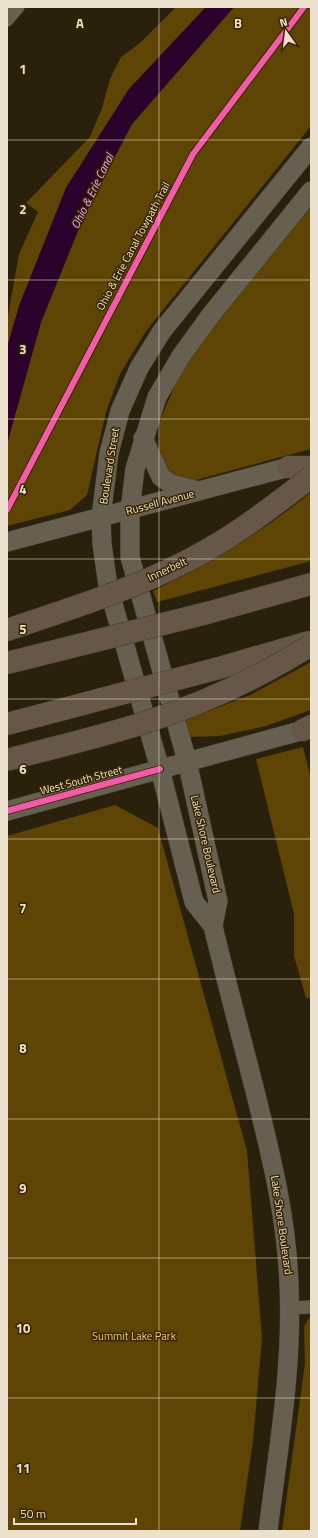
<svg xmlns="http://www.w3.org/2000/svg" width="318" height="1538" viewBox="0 0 318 1538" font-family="'Titillium Web',sans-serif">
<rect width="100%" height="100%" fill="#2a210d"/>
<path fill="#5f4505" d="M176 7H206L129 89 66 188 19 306 7 348V321L19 254 38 212 26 203 90 137 102 108 110 79 121 57 140 43Z
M234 7H311V126L146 331 120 374 106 412 87 495 70 510 7 526V444L41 322 84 216 132 124Z
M311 205V449L196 480H183L171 477 159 456 160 421 180 373 206 334Z
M311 492V561L157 602 153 591C212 562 261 533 311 492Z
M311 662V710L266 726 220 736 190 737 183 730V721L250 695Z
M303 747 311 779V998H306L294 956V914L256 759Z
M115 805 158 828 247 1151 262 1338 253 1441 240 1531H7V836Z
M311 1317V1531H282L305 1363 304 1327 309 1318Z"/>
<path fill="#29032b" d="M206 7H234L132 124 84 216 41 322 7 444V348L19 306 66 188 129 89Z"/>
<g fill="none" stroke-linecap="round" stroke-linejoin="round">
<defs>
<path id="minor" d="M7 20 18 7
M290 1308 311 1307"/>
<path id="secondary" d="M143 438 161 477 171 484 199 491
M7 542 289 467
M7 811 311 728
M213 926 218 901 187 761 130 557V510L135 469 157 397 181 356 210 316 311 191
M268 1531C278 1449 293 1368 289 1285 287 1219 271 1155 255 1091 241 1036 226 981 213 926L194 902 160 769 108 586 102 544 101 517 109 453 120 411 139 368 162 331 311 147"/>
<path id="motorway" d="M289 467H311
M207 613 311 584
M219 668 309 642
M303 730 311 726"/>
</defs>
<use href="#minor" stroke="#413b2d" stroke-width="14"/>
<use href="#secondary" stroke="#413b2d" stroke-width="20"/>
<use href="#motorway" stroke="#413b2d" stroke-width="23"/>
<use href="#minor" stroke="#676051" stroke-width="13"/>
<use href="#secondary" stroke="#676051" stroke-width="19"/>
<use href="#motorway" stroke="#665749" stroke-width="22"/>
<defs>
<path id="motorway-bridge" d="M7 630C75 607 145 586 207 550 244 529 277 503 311 477
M7 663 207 613
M7 724 219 668
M7 760C51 748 96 738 140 724 200 705 257 679 311 645"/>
</defs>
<use href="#motorway-bridge" stroke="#413b2d" stroke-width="23" stroke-linecap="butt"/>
<use href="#motorway-bridge" stroke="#665749" stroke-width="22"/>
<defs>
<path id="cycleway" d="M7 510 193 154 304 7
M7 811 160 769"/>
</defs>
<use href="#cycleway" stroke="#372500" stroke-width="8"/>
<use href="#cycleway" stroke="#f35aa7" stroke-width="6"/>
</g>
<path fill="none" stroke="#ece1cc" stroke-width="1" stroke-opacity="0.55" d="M159 7V1531M7 140H311M7 280H311M7 419H311M7 559H311M7 699H311M7 839H311M7 979H311M7 1119H311M7 1258H311M7 1398H311"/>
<g text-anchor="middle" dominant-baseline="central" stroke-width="3" stroke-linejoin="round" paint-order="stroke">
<g font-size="11" fill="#ece1cc" stroke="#372500">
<text transform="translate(133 246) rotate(-62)">Ohio &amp; Erie Canal Towpath Trail</text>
<text transform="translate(109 466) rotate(-81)">Boulevard Street</text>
<text transform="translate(160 502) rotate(-15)">Russell Avenue</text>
<text transform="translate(167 569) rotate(-25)">Innerbelt</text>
<text transform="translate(81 780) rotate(-15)">West South Street</text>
<text transform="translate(206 844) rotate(77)">Lake Shore Boulevard</text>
<text transform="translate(282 1225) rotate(82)">Lake Shore Boulevard</text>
</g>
<g font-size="11" fill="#f6ca6f" stroke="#372500">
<text x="134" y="1336">Summit Lake Park</text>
</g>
<g font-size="12" font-style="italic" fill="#f39bfb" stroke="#372500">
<text transform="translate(92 191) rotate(-64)">Ohio &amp; Erie Canal</text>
</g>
</g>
<g font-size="13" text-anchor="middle" font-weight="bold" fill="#ece1cc" stroke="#372500" stroke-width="3" stroke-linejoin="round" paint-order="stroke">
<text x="80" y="28">A</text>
<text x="238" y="28">B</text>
<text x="23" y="74">1</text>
<text x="23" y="214">2</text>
<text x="23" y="354">3</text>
<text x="23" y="494">4</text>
<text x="23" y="634">5</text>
<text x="23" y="774">6</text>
<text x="23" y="913">7</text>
<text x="23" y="1053">8</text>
<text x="23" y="1193">9</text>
<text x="23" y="1333">10</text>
<text x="23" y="1473">11</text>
</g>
<rect width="318" height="1538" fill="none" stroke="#ece1cc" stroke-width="16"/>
<g transform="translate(286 32) rotate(346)" stroke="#372500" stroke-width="3" paint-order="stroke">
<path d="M0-3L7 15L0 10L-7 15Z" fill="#ece1cc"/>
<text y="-6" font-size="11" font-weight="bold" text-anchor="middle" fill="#ece1cc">N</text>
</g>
<path d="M14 1518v6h122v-6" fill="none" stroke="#ece1cc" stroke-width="2"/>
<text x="20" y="1518" font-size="12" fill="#ece1cc" stroke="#372500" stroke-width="3" paint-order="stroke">50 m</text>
</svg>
